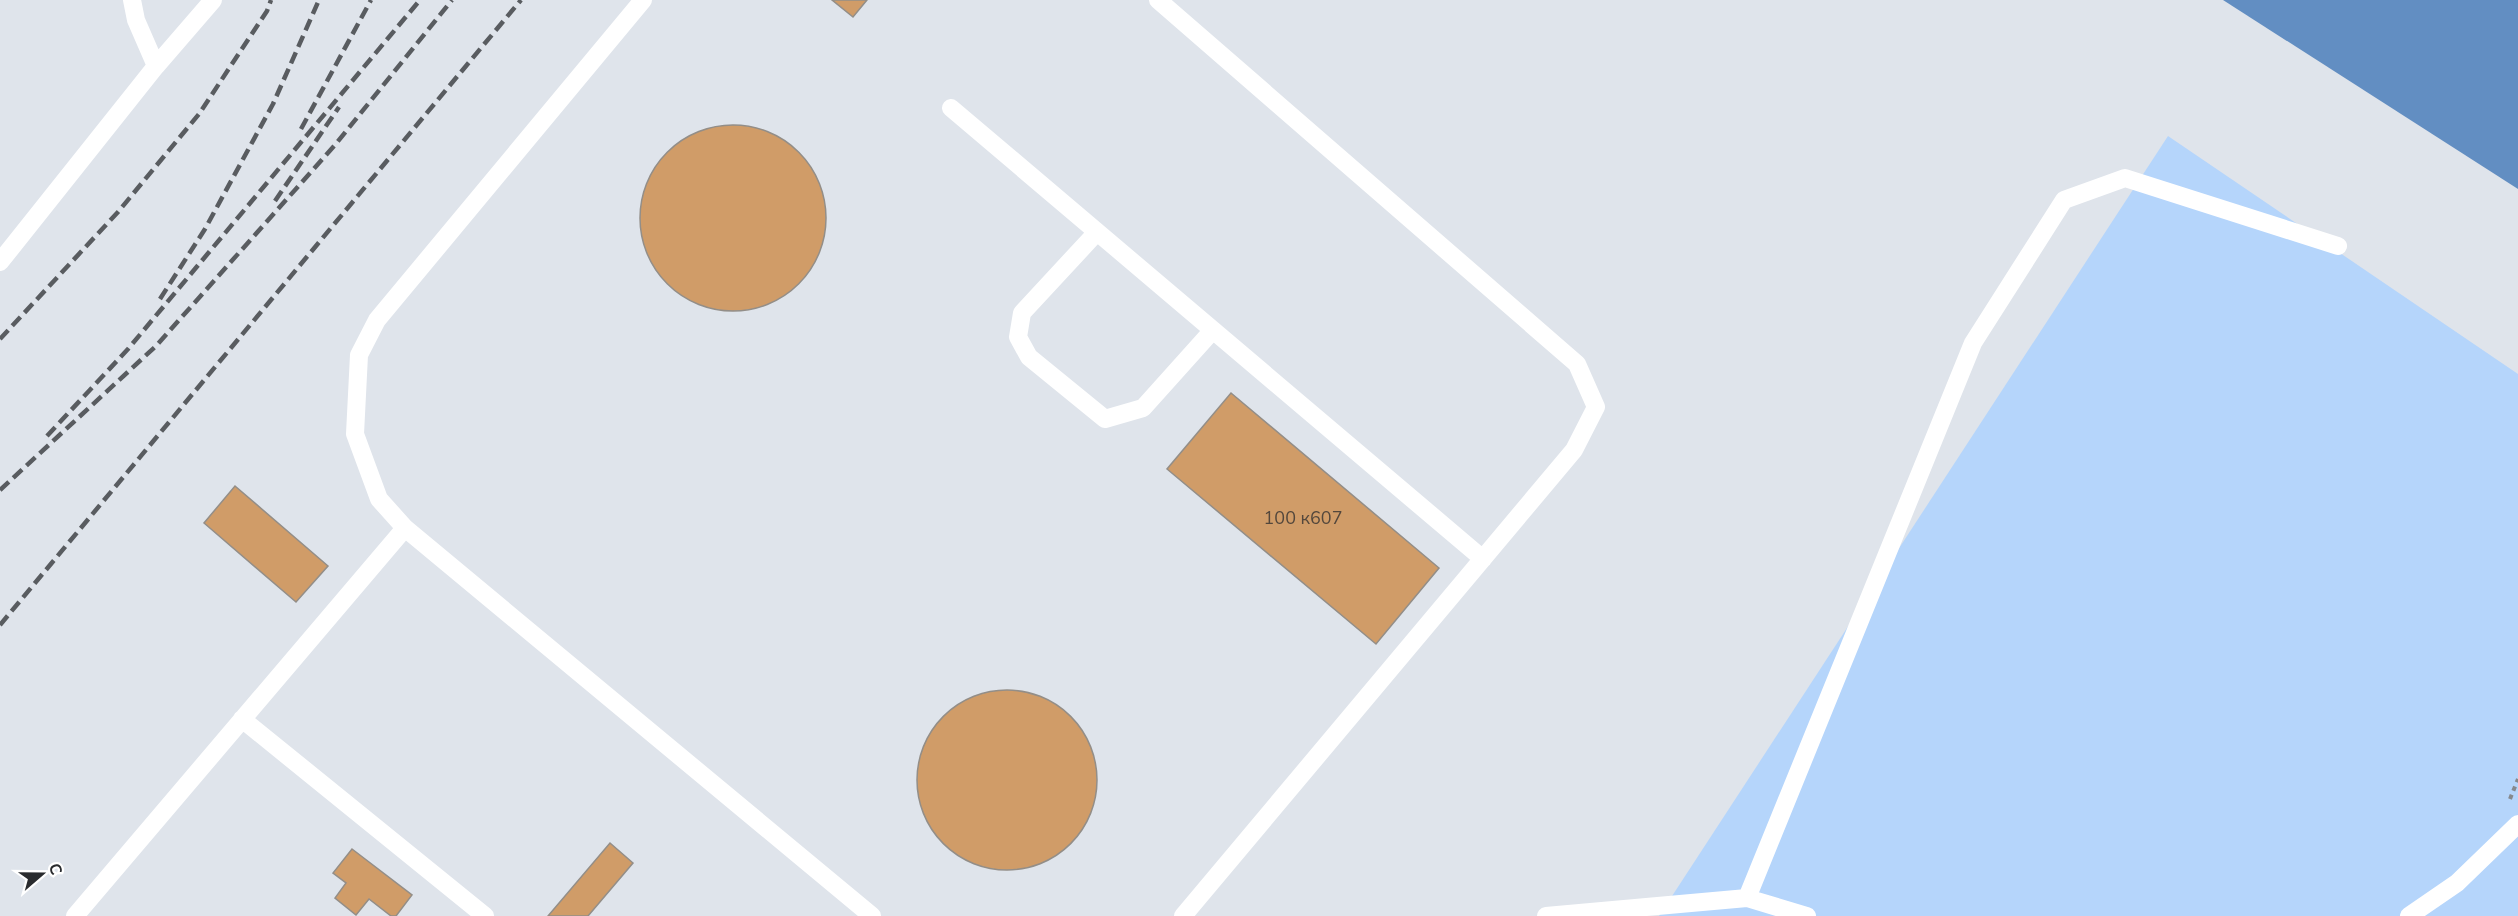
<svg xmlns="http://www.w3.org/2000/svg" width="2518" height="916" viewBox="0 0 2518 916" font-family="'Nunito Sans',sans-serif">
<rect width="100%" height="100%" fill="#dfe4eb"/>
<path fill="#b5d5fb" d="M2168 136 2518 374V916H1659Z"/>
<path fill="#628ec2" d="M2223 0H2518V189Z"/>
<path fill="#d09c68" stroke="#938e88" stroke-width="1.5" d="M832 0H867L853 17Z
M640 218a93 93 0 1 1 186 0a93 93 0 1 1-186 0Z
M1231 393 1439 568 1376 644 1167 469Z
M235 486 328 566 296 602 204 523Z
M917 780a90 90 0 1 1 180 0a90 90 0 1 1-180 0Z
M610 843 633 863 588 916H548Z
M352 849 412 895 396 916H391L369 899 356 915 335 898 346 883 333 873Z"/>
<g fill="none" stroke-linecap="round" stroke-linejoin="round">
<path stroke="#86898e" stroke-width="4" stroke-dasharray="4.5 4.5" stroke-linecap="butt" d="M2510 799 2518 779"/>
<path stroke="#fff" stroke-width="18" d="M132 0 136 20 156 66 213 0
M1158 0 1577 364 1596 407 1574 450 1183 916
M951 108 1483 559
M1097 232 1022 313 1018 337 1029 357 1105 419 1143 408 1213 330
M0 262 156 66
M405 528 872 916
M242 719 485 916
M1747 898 1807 916
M75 916 405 528 379 499 355 434 359 355 377 320 643 0
M1546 916 1747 898 1973 343 2064 200 2125 178 2338 246
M2409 916 2457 883 2518 824"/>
<path stroke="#595c60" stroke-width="4.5" stroke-dasharray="12 6" stroke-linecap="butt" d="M301 129 371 0
M275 201 339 107
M160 299 205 229 273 104 319 0
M0 339 118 212 199 114 267 11 271 0
M47 436 128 349 420 0
M0 490 156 346 335 145 452 0
M0 625 521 0"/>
</g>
<g text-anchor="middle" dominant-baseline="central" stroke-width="4.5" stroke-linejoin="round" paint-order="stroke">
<g font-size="18" fill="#53473c">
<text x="1303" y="518">100 к607</text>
</g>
</g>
<g transform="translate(42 874) rotate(70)" stroke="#ffffff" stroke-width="4.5" paint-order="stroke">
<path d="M0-4.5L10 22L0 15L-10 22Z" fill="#292b2e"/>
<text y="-9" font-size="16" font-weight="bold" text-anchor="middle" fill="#292b2e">С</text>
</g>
</svg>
